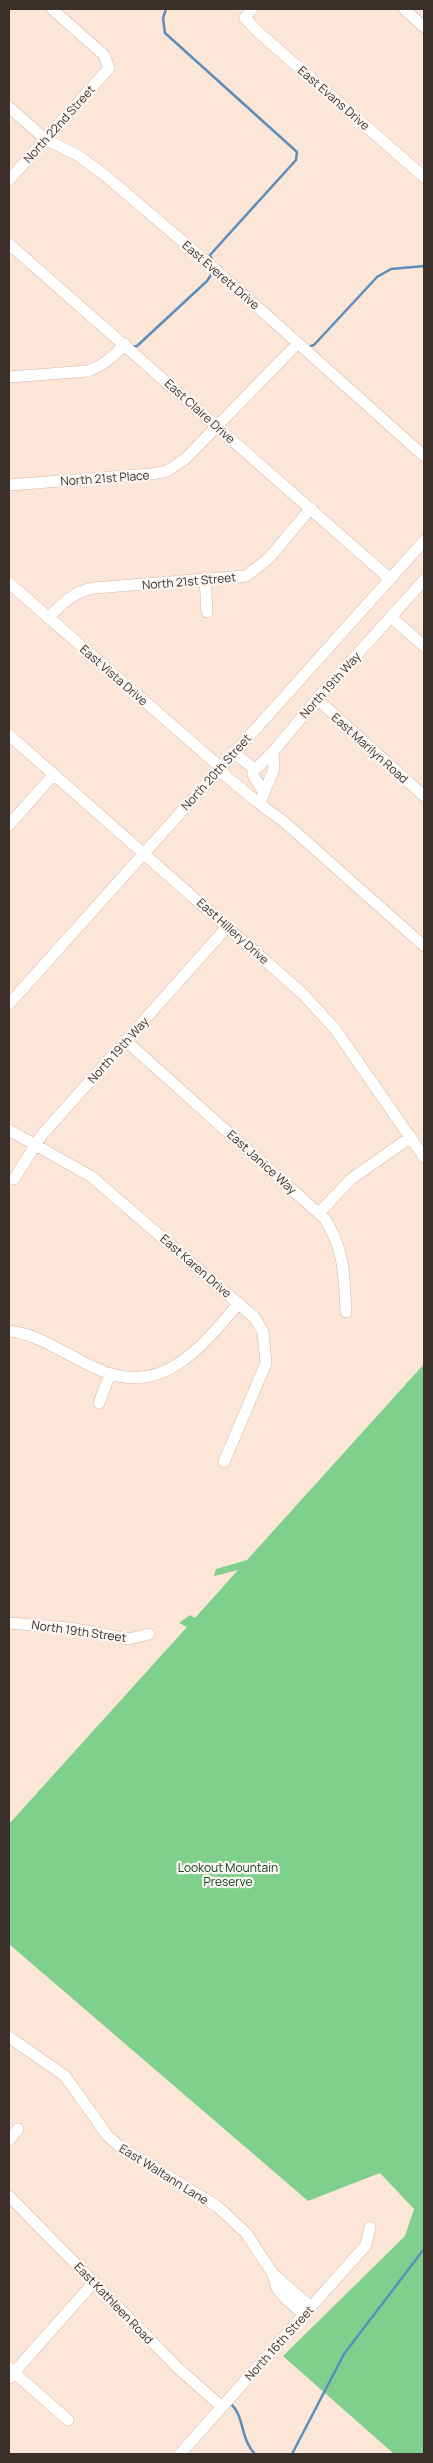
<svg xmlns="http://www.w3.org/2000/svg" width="433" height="2463" viewBox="0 0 433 2463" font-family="Manrope,sans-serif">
<rect width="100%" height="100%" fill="#fce6d7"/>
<path fill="#7fd08d" d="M424 1364V2454H394L283 2356 405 2236 414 2209 380 2173 308 2201 9 1944V1824L187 1627 179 1623 190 1615 195 1618 238 1570 214 1576 216 1569 247 1560Z"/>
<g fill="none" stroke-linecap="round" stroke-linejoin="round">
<path stroke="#5c8ebb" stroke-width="2.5" d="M166 9 163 18 165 33 297 152 296 160 210 255 212 260
M132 347 137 346 207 281 213 272
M308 347 314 345 377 277 391 269 424 266
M230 2403C245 2416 240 2439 255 2454
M292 2454 344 2354 424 2249"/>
<defs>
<path id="minor" d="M252 9 245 18 257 31 424 177
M404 9 424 27
M9 107 45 139 79 156 107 177 215 269 424 456
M9 180 109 68 104 55 52 9
M9 244 390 579
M9 377 88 371C104 365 114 356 125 344
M9 485 152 474 167 471 185 459 298 343
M205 579 207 612
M9 583 220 767
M48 618C63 603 73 592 94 588L246 576 269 558 311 508
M392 618 424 646
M317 699 424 796
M9 735 303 994 335 1029 424 1157
M233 752 253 768 258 767 273 752
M253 768V775L264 793
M218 769C239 787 259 805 282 820L424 946
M260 802 274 769 273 752 317 699 424 580
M9 825 54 774
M9 1004 424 541
M126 1041 325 1219C345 1251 344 1276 346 1312
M9 1130 92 1177 255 1318 263 1332 266 1363 224 1462
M14 1179 41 1136 228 926
M319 1213 351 1179 411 1137
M9 1331C32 1333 52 1346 72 1356 85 1363 97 1370 111 1374 169 1392 206 1341 239 1303
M99 1403 110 1374
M9 1623 69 1628 129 1639 149 1634
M9 2037 65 2076 107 2135 120 2147 218 2207 246 2233 273 2274 277 2288 285 2298 304 2315
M9 2140 18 2129
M9 2196 178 2368 222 2407
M273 2274 311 2307
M9 2368 68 2420
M9 2378 94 2282
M180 2454 366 2245 370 2227"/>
</defs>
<use href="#minor" stroke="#d3b8a7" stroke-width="12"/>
<use href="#minor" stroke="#fff" stroke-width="11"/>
</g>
<g text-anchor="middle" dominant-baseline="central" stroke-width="4.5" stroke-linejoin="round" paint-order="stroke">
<g font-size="12" fill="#3a3029" stroke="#fcf7f3">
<text transform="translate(334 98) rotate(41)">East Evans Drive</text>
<text transform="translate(59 124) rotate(-48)">North 22nd Street</text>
<text transform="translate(221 275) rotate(41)">East Everett Drive</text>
<text transform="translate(200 411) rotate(42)">East Claire Drive</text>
<text transform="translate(105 478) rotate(-4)">North 21st Place</text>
<text transform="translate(189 581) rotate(-5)">North 21st Street</text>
<text transform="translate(114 675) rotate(41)">East Vista Drive</text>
<text transform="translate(330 685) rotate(-48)">North 19th Way</text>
<text transform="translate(370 748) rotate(42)">East Marilyn Road</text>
<text transform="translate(216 772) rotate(-48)">North 20th Street</text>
<text transform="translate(233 931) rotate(42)">East Hillery Drive</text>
<text transform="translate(118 1050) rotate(-48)">North 19th Way</text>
<text transform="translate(262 1162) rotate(42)">East Janice Way</text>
<text transform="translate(196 1266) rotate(41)">East Karen Drive</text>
<text transform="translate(79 1631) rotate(8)">North 19th Street</text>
<text transform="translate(164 2174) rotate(32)">East Waltann Lane</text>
<text transform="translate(114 2303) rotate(46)">East Kathleen Road</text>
<text transform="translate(279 2343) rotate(-48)">North 16th Street</text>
</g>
<g font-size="12" fill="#07451b" stroke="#fcf7f3">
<text x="228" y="1867">Lookout Mountain<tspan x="228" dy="14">Preserve</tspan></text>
</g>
</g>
<rect width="433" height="2463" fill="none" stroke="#3a3029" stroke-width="20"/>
</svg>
